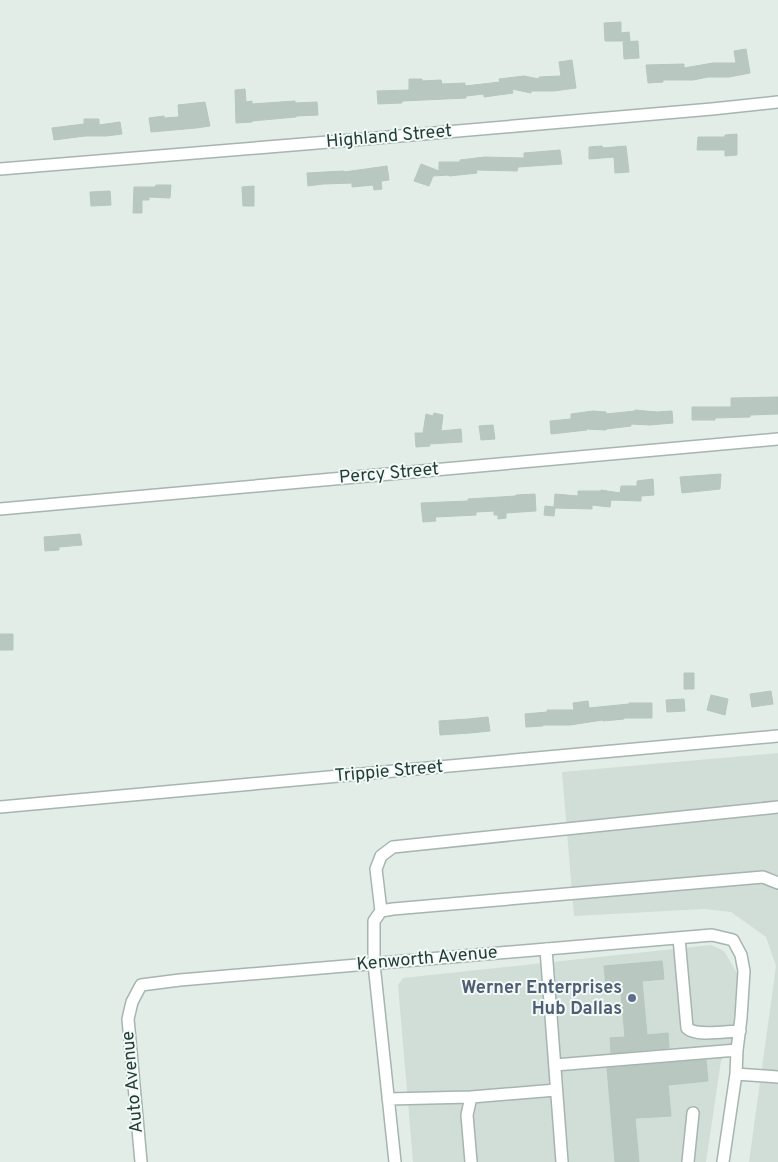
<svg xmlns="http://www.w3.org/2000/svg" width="778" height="1162" viewBox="0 0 778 1162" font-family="Overpass,sans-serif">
<rect width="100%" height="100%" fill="#e3ede8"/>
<path fill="#d1ddd7" d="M778 753V1162H749L776 966 766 937 731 912 704 909 574 916 562 772Z
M711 945 724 951 737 973 735 1024 731 1044 721 1061 706 1162H413L398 985 403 978Z"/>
<path fill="#b8c8c1" stroke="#b5c7bf" d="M621 22V33L629 32 630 41H605L604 23Z
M638 41 639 58 624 59 623 42Z
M746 49 750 73 729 77H708L693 80H663V82L648 83 646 65 684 64V68L713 63H736L734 51Z
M572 60 576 88 554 91H531V93L512 89 513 93 484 97V94L466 96V98L402 101V103L378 104 377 91 409 90V79H422V81L441 80 442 84 465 83V86L500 82 499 79 524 76 539 79V77L561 76 559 62Z
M245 89 246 102 252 101V104L295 101V103L317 102 318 115 296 116V117L252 121V122L236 123 235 90Z
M205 102 210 126 196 128 151 132 149 118 164 116V118L179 117 178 105Z
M84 119H99V125L120 122 122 134 106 136H85L54 140 52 128 84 124Z
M737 134V155L725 156V150H697L698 137H725V135Z
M602 146 603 148 626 146 629 172 615 173 614 157 589 159V147Z
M560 150 562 164 518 167 517 171 476 170 477 173 449 176V175L433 176 429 186 414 181 421 164 439 171V162H460V160L485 157 524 158V153Z
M387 166 389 180 381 181 382 189 374 190 373 185 352 187V183L323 184 308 186 307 173 344 171V172Z
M156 185H171L170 198 149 197V200H142V213H133L134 187H155Z
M254 186V206H243L242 187Z
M110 191 111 205 91 206 90 192Z
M778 397V414L750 415V417L715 418V420H692V407H731V398Z
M635 410 657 412 672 411 673 423 650 425 631 424V426L606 429V430L586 429 587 430 551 434 550 421 571 419V414L593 411 606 412V414L635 411Z
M434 413 443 415 441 431 461 429 462 442 429 444 430 446 416 447 415 433H423L426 414 433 416Z
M493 425 495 439 481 440 479 426Z
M721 474 720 489 682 493 680 477Z
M653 479 654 495 641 496V501L611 500 610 507 592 505V509L555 508 554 516 544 515 545 506 554 507 555 494 578 496V491H601V490L620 493 621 486H637V481Z
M535 494 536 511 506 513V518L498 519V515H494V511L476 512V515L435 517 436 521 423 522 421 503 468 501V499L516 496V495Z
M80 534 82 545 59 547V550L45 551 44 537Z
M0 634H13V650H0Z
M684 673H694V689H684Z
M771 691 773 704 752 707 750 694Z
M711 695 728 699 725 715 707 710Z
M684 699 685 711 667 712 666 700Z
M588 701 589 708 629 704V703H652V718H624V719L603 721V720L570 725H543V726L526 727 525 714 547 712V710H574L573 703Z
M488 717 490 731 470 733 440 735 439 721 468 719Z
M662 961 664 979 642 981 647 1035 668 1033 669 1048 611 1053 610 1038 625 1037 620 983 606 985 604 966Z
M706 1060 708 1081 668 1085 671 1116 635 1118 639 1162H615L607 1068Z"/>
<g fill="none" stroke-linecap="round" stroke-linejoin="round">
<defs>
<path id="minor" d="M0 169 365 139 712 109 778 102
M0 509 778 439
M0 807 778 736
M381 911 376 869 381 856 393 847 778 807
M679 938 687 1028C696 1037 727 1031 740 1031
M546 949 562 1162
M555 1065 737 1050
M736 1074 778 1077
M388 1099 471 1097
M141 1162 128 1019 132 1002 141 985 180 980 712 935 733 940 741 955 744 971 741 1018 737 1050 736 1074 723 1162
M395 1162 374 964V921L381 911 393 909 763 877 778 883
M471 1162 467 1115 471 1097 556 1090
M688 1162 693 1113"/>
</defs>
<use href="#minor" stroke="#a5b5af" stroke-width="14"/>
<use href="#minor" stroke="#fff" stroke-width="11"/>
</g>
<circle fill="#5c6f8a" stroke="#f3f9f6" stroke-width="2" cx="632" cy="998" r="5"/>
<g text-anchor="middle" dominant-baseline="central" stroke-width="4" stroke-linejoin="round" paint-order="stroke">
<g font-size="18" fill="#223f37" stroke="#f3f9f6">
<text transform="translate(389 137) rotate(-5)">Highland Street</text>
<text transform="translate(389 474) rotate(-5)">Percy Street</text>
<text transform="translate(389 772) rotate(-5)">Trippie Street</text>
<text transform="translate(427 959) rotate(-5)">Kenworth Avenue</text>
<text transform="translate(133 1082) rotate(-95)">Auto Avenue</text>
</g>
<g font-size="18" font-weight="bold" fill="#4e5e75" stroke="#f3f9f6" text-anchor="end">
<text x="622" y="988">Werner Enterprises<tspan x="622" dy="21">Hub Dallas</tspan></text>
</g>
</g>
</svg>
